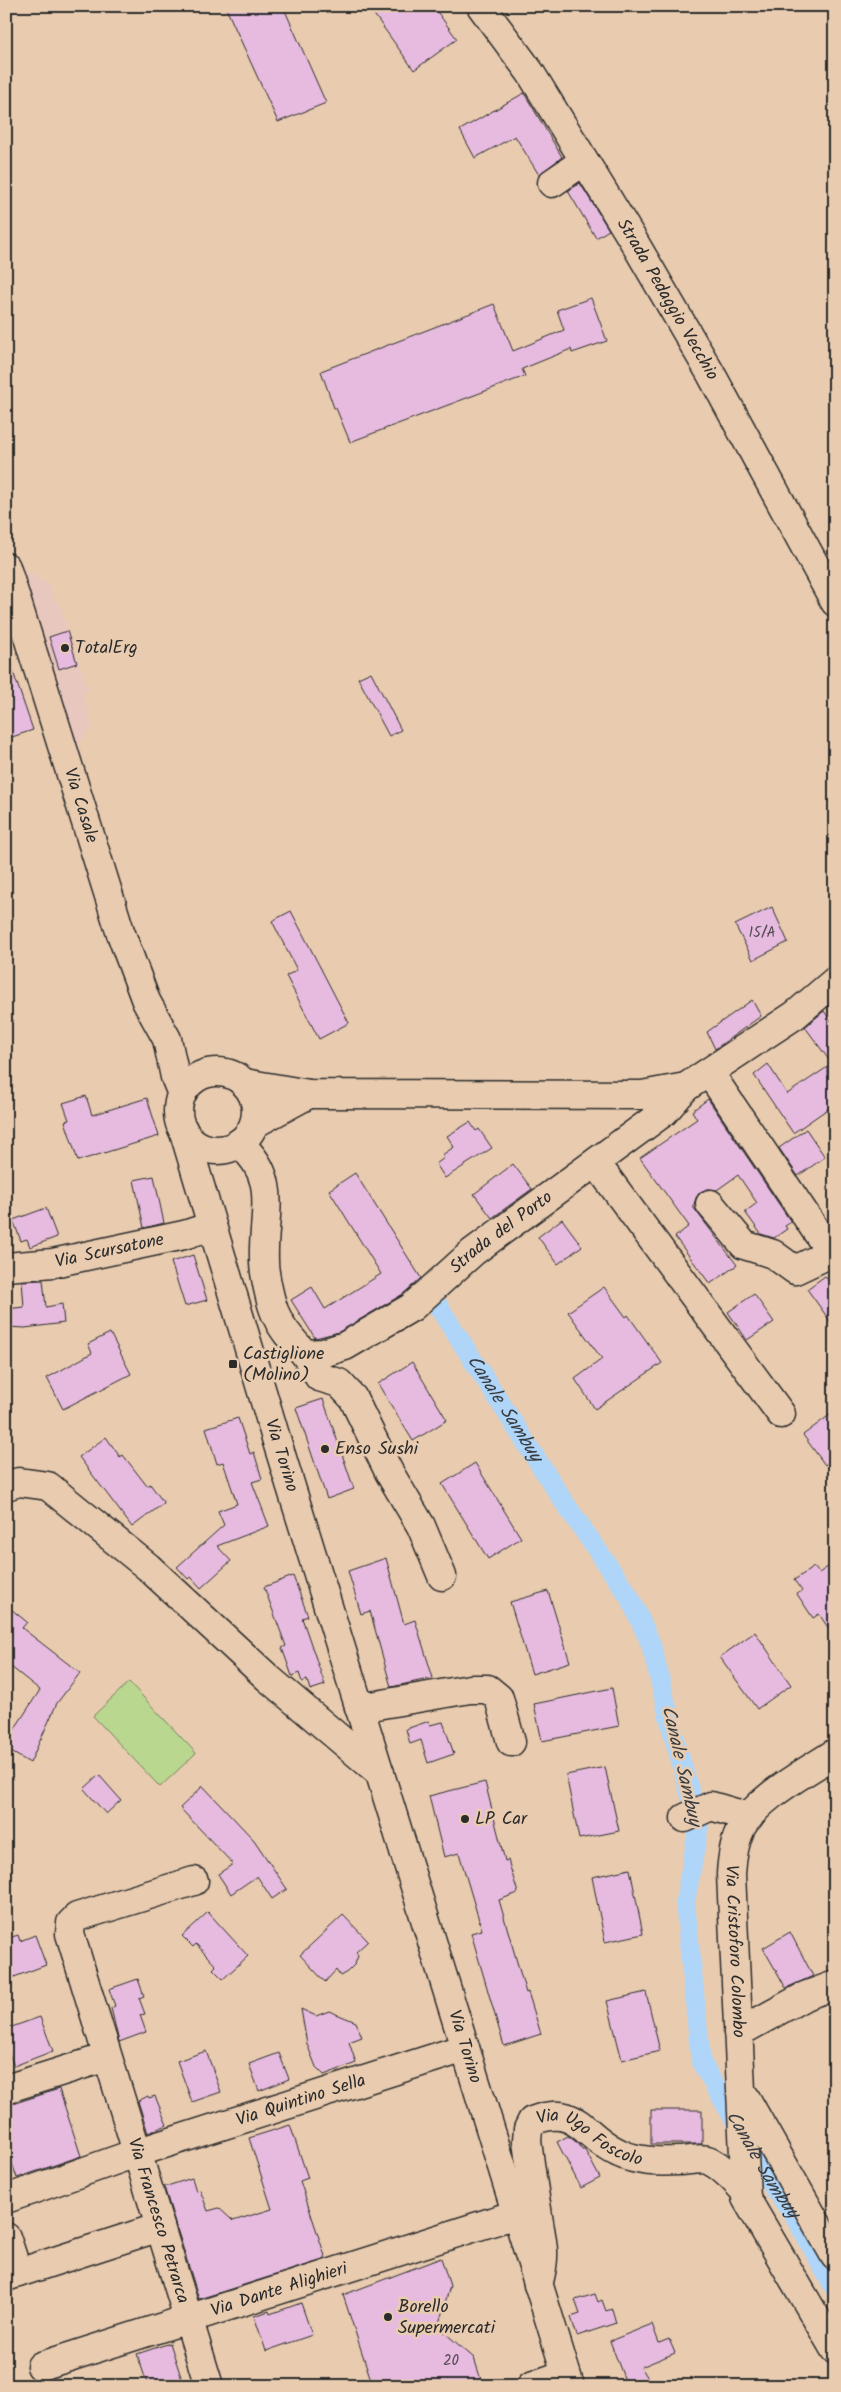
<svg xmlns="http://www.w3.org/2000/svg" width="841" height="2392" viewBox="0 0 841 2392" font-family="Kalam,sans-serif">
<rect width="100%" height="100%" fill="#e9ccb0"/>
<filter id="ink" filterUnits="userSpaceOnUse"><feTurbulence type="fractalNoise" baseFrequency=".02" numOctaves="2"/><feDisplacementMap in="SourceGraphic" scale="10" xChannelSelector="R" yChannelSelector="G"/><feConvolveMatrix kernelMatrix="1 2 1 2 8 2 1 2 1" color-interpolation-filters="sRGB"/></filter>
<g filter="url(#ink)">
<path fill="#e8c7be" d="M24 571 49 584 54 600 59 604 88 689 83 696 93 727 79 743 86 780Z"/>
<path fill="#bad790" stroke="#72815e" d="M129 1682 196 1753 160 1787 93 1716Z"/>
<g fill="none" stroke-linecap="round" stroke-linejoin="round">
<path stroke="#afd5f8" stroke-width="20" id="s1" d="M435 1301 564 1502 629 1596 651 1644 674 1737 699 1825 685 1902 701 2062 775 2190 794 2215 835 2289"/>
</g>
<path fill="#e7bbe0" stroke="#2b2b2b" d="M225 6H283L326 103 278 122Z
M368 6H433L457 39 414 70Z
M524 93 562 157 539 175 515 136 475 158 460 130Z
M580 183 609 230 596 238 568 191Z
M591 298 607 341 572 353 571 349 522 369 525 376 350 442 336 408H334L321 371 494 304 513 351 564 330 557 310Z
M67 631 77 663 59 669 49 637Z
M6 660H9L33 730 6 739Z
M371 672 401 730 389 736 358 678Z
M772 907 788 942 753 960 735 925Z
M291 911 349 1023 319 1039 286 976 297 970 272 921Z
M752 1000 761 1016 715 1049 707 1032Z
M824 1011 835 1027V1104L793 1133 754 1075 768 1064 787 1094 832 1064 805 1027Z
M86 1096 92 1115 147 1098 159 1136 78 1161 65 1121 69 1120 63 1103Z
M708 1099 791 1222 785 1226 787 1229 774 1238 761 1234 745 1212 757 1203 738 1175 717 1190 708 1189 700 1192 696 1198 693 1207 737 1265 710 1284 675 1237 689 1226 640 1158 697 1119 692 1111Z
M470 1122 476 1131 479 1129 492 1148 445 1178 436 1164 444 1158 442 1155 454 1147 447 1136Z
M806 1129 825 1157 798 1176 779 1148Z
M513 1164 532 1189 492 1218 474 1194Z
M355 1173 421 1278 403 1294 339 1332 315 1338 291 1300 312 1287 325 1309 381 1274 329 1190Z
M154 1176 164 1223 144 1228 134 1180Z
M46 1208 57 1237 30 1247 27 1239 21 1241 13 1220Z
M562 1219 582 1246 558 1264 538 1237Z
M193 1255 207 1300 185 1306 171 1262Z
M825 1276 835 1290V1328L807 1289Z
M43 1280 46 1307 62 1304 64 1323 25 1328 6 1327V1309L24 1307 22 1281Z
M604 1287 626 1317 628 1315 662 1363 595 1409 575 1379 602 1359 568 1312Z
M754 1294 774 1322 747 1340 728 1312Z
M110 1333 131 1374 63 1409 47 1378 92 1353 88 1344Z
M412 1362 447 1420 413 1441 378 1384Z
M323 1399 354 1489 327 1499 296 1408Z
M835 1411V1458L825 1465 803 1435Z
M238 1418 250 1454 254 1452 262 1479 252 1482 269 1526 217 1546 231 1561 201 1588 191 1577 188 1579 177 1567 224 1525 218 1511 237 1504 223 1462 217 1464 206 1428Z
M106 1437 120 1457 123 1455 147 1486 150 1484 164 1503 132 1527 79 1457Z
M475 1463 521 1538 488 1559 442 1484Z
M386 1558 404 1624 415 1620 433 1678 391 1687 370 1611 361 1614 348 1571Z
M835 1562V1638L819 1614 813 1618 797 1594 802 1591 794 1580 814 1567 819 1573Z
M293 1576 308 1616 302 1618 325 1685 310 1690 307 1680 302 1682 299 1673 292 1676 282 1648 286 1646 264 1587Z
M548 1591 570 1662 532 1674 510 1602Z
M6 1605 27 1622 22 1628 80 1673 57 1703 30 1763 6 1749V1742L40 1690 6 1663Z
M755 1632 791 1685 757 1709 720 1657Z
M612 1688 619 1726 542 1741 534 1704Z
M429 1721 430 1725 443 1722 454 1754 428 1763 421 1740 410 1744 406 1729Z
M605 1767 619 1831 579 1839 566 1775Z
M99 1775 121 1800 106 1814 84 1789Z
M485 1782 505 1861 508 1860 518 1893 499 1900 526 1993 528 1992 541 2034 504 2046 471 1933 482 1930 459 1853 444 1857 429 1796Z
M203 1786 254 1840 287 1889 272 1899 257 1876 231 1894 218 1874 233 1864 180 1808Z
M630 1869 643 1934 605 1942 592 1877Z
M208 1912 248 1956 223 1979 213 1969 216 1966 196 1944 193 1947 182 1936Z
M343 1915 368 1941 356 1952 358 1956 355 1964 347 1972 340 1976 336 1970 325 1982 300 1955Z
M790 1932 813 1976 786 1988 763 1948Z
M18 1935 20 1941 35 1935 46 1965 6 1980V1939Z
M138 1979 144 1996 139 1998 145 2014 140 2015 146 2032 119 2042 111 2008 115 2006 109 1989Z
M646 1992 660 2051 622 2060 607 2001Z
M301 2009 316 2016 329 2011 356 2022 362 2037 349 2042 356 2063 324 2075 316 2067 307 2044Z
M40 2017 53 2051 14 2066 6 2046V2029Z
M206 2051 221 2092 192 2102 177 2061Z
M279 2053 289 2079 259 2091 249 2064Z
M59 2089 81 2156 17 2178 6 2145V2106Z
M148 2096 149 2098 155 2096 167 2125 148 2133 138 2101Z
M651 2110H702V2144H651Z
M290 2125 308 2178 300 2181 326 2259 199 2299 164 2187 192 2178 196 2191 200 2190 208 2211 219 2208 233 2221 272 2209 249 2138Z
M568 2136 579 2144 582 2150H585L600 2178 581 2188 557 2142Z
M441 2258 450 2286 438 2327 474 2358 482 2383 474 2386H373L343 2295Z
M595 2294 598 2302 602 2300 606 2311 612 2309 616 2323 577 2336 571 2317 580 2314 575 2300Z
M301 2303 312 2335 266 2351 254 2316 269 2311 270 2314Z
M652 2324 659 2343 669 2339 675 2353 641 2367 653 2386H627L610 2341Z
M170 2343 184 2386H148L137 2354Z"/>
<g fill="none" stroke-linecap="round" stroke-linejoin="round">
<defs>
<g id="minor">
<path id="s2" d="M481 6 530 72 633 240 711 374 835 602"/>
<path d="M552 183 584 161"/>
<path d="M709 1072 831 1253 795 1270 773 1254 744 1245 710 1204"/>
<path id="s3" d="M239 1143C281 1180 262 1213 264 1261 264 1273 271 1307 277 1317 283 1331 295 1343 305 1354L323 1353 345 1346 412 1307 473 1252 664 1112 686 1087"/>
<path d="M596 1163 781 1414"/>
<path id="s4" d="M6 1267 53 1263 184 1235 212 1226"/>
<path d="M305 1354 319 1377 339 1383 353 1398 389 1472 421 1526 442 1576"/>
<path d="M6 1486 19 1482 48 1486 148 1567 268 1678 380 1773"/>
<path d="M359 1708 470 1689H488L499 1698 511 1742"/>
<path id="s5" d="M835 1753C805 1773 758 1797 741 1828 734 1842 732 1858 731 1874L746 2198 835 2350"/>
<path d="M685 1818 711 1806 749 1817"/>
<path id="s6" d="M194 1881 77 1917 71 1923 70 1934 209 2386"/>
<path d="M738 2033 805 1996 835 1985"/>
<path d="M6 2089 107 2057"/>
<path d="M745 2097 835 2256"/>
<path id="s7" d="M6 2199 136 2153 465 2048"/>
<path d="M6 2237 18 2273 6 2277"/>
<path d="M18 2273 160 2227"/>
<path id="s8" d="M538 2285C548 2250 541 2242 537 2209 533 2187 530 2164 527 2141L528 2129 532 2121C579 2103 581 2136 619 2153 637 2162 659 2162 679 2161 688 2161 702 2157 710 2161 724 2168 734 2180 745 2191"/>
<path id="s9" d="M41 2366 516 2214"/>
<path d="M531 2386 566 2374"/>
</g>
<g id="major">
<path id="s10" d="M6 567 120 931 146 1001 167 1039 175 1077 182 1094"/>
<circle cx="217" cy="1111" r="39"/>
<path d="M244 1083 309 1094 642 1095 686 1087 795 1015 835 981"/>
<path d="M254 1124 309 1094"/>
<path id="s11" d="M183 1129 278 1445 570 2386"/>
</g>
</defs>
<use href="#minor" stroke="#2b2b2b" stroke-width="31"/>
<use href="#major" stroke="#2b2b2b" stroke-width="31"/>
<use href="#minor" stroke="#e9ccb0" stroke-width="28"/>
<use href="#major" stroke="#e9ccb0" stroke-width="28"/>
</g>
</g>
<g fill="#2b2b2b" stroke="#e9ccb0" stroke-width="2">
<circle cx="65" cy="648" r="5"/>
<rect x="228" y="1359" width="10" height="10" rx="2.5"/>
<circle cx="325" cy="1449" r="5"/>
<circle cx="465" cy="1819" r="5"/>
<circle cx="388" cy="2317" r="5"/>
</g>
<g text-anchor="middle" dominant-baseline="central" stroke-width="5" stroke-linejoin="round" paint-order="stroke">
<g font-size="15" fill="#5a4f58">
<text x="762" y="933">15/A</text>
<text x="451" y="2361">20</text>
</g>
<g font-size="18" fill="#2b2b2b" stroke="#e9ccb0">
<text stroke="none"><textPath href="#s2" startOffset="348">Strada Pedaggio Vecchio</textPath></text>
<text stroke="none"><textPath href="#s10" startOffset="250">Via Casale</textPath></text>
<text stroke="none"><textPath href="#s3" startOffset="466">Strada del Porto</textPath></text>
<text stroke="none"><textPath href="#s4" startOffset="105">Via Scursatone</textPath></text>
<text stroke="none"><textPath href="#s11" startOffset="341">Via Torino</textPath></text>
<text stroke="none"><textPath href="#s5" startOffset="246">Via Cristoforo Colombo</textPath></text>
<text stroke="none"><textPath href="#s11" startOffset="960">Via Torino</textPath></text>
<text stroke="none"><textPath href="#s7" startOffset="311">Via Quintino Sella</textPath></text>
<text stroke="none"><textPath href="#s8" startOffset="231">Via Ugo Foscolo</textPath></text>
<text stroke="none"><textPath href="#s6" startOffset="442">Via Francesco Petrarca</textPath></text>
<text stroke="none"><textPath href="#s9" startOffset="250">Via Dante Alighieri</textPath></text>
</g>
<g font-size="18" fill="#2b2b2b" stroke="#e9ccb0" text-anchor="start">
<text x="75" y="648">TotalErg</text>
<text x="243" y="1354">Castiglione<tspan x="243" dy="21">(Molino)</tspan></text>
<text x="335" y="1449">Enso Sushi</text>
<text x="475" y="1819">LP Car</text>
<text x="398" y="2307">Borello<tspan x="398" dy="21">Supermercati</tspan></text>
</g>
<g font-size="19" font-style="italic" fill="#383c40" stroke="#e9ccb0">
<text stroke="none"><textPath href="#s1" startOffset="128">Canale Sambuy</textPath></text>
<text transform="translate(681 1766) rotate(77)">Canale Sambuy</text>
<text stroke="none"><textPath href="#s1" startOffset="952">Canale Sambuy</textPath></text>
</g>
</g>
<rect width="841" height="2392" fill="none" stroke="#e9ccb0" stroke-width="25"/>
<rect x="12" y="12" width="816" height="2367" fill="none" stroke="#2b2b2b" stroke-width="2" filter="url(#ink)"/>
</svg>
